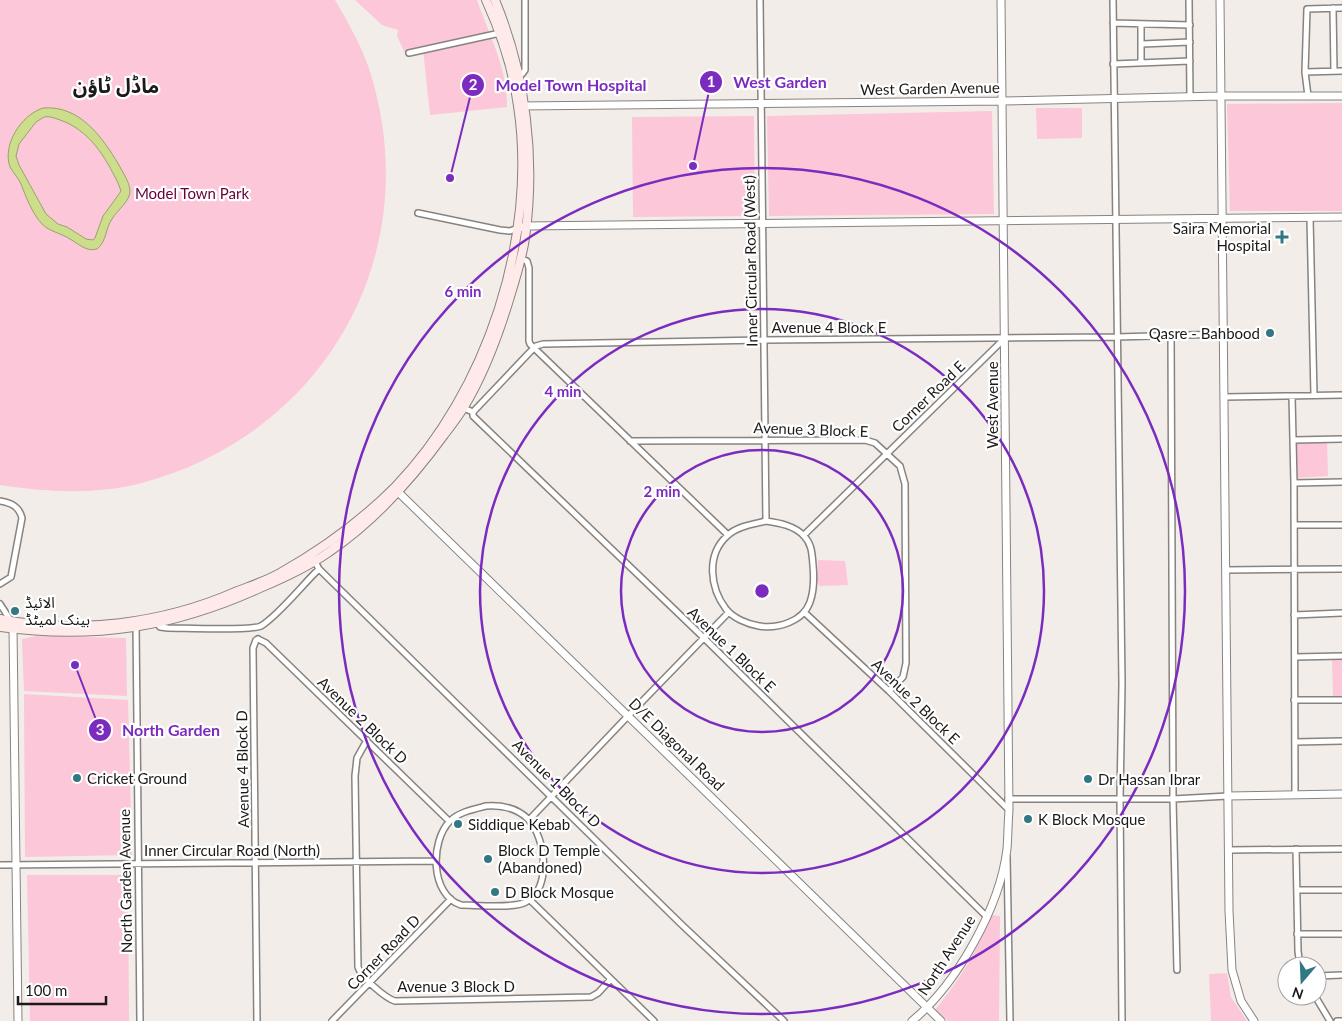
<svg xmlns="http://www.w3.org/2000/svg" width="1342" height="1021" viewBox="0 0 1342 1021" font-family="Lato,'Noto Sans Arabic',sans-serif">
<rect width="100%" height="100%" fill="#f3ede9"/>
<path fill="#fbc7d9" d="M0 0H335C349 24 363 48 371 75 426 256 324 434 142 483 96 495 47 492 0 485Z
M355 0H477C489 35 508 69 507 107L430 115 423 49 407 57 397 36 398 30 382 25Z
M1342 103V211H1230L1227 104Z
M1036 108H1082V138L1037 139Z
M992 111 994 214 769 216 767 116Z
M754 116 755 216 633 217 632 117Z
M1327 442 1328 476 1296 478V443Z
M818 560 845 561 848 585 820 586 817 582Z
M36 636 126 638 127 696 24 691 22 639Z
M1332 658H1342V697H1333Z
M24 694 128 700 132 855 25 857Z
M27 875H128L129 1021H30Z
M991 915 1000 916 999 1021H948L935 1010C959 981 978 950 991 915Z
M1227 973 1231 997 1247 1021H1211L1209 974Z"/>
<path fill="#ccde8b" stroke="#97a369" fill-rule="evenodd" d="M43 108C80 105 102 137 119 165 123 173 129 181 130 190 131 201 117 210 112 219 105 229 107 241 97 249 86 252 79 244 70 239 61 233 50 232 42 224 32 213 26 197 21 184 18 177 13 173 10 167 2 145 21 115 43 108ZM44 117C50 116 54 118 60 120 89 130 105 156 118 183L121 191 119 194 103 216 95 238 93 240 86 239 67 227 58 224 46 214 19 165 16 156 19 144 36 122Z"/>
<g fill="none" stroke-linecap="round" stroke-linejoin="round">
<defs>
<path id="minor" d="M760 0 766 521
M1113 0 1122 684 1120 799 1122 1021
M1189 0 1190 97
M1333 8 1334 71
M1113 23 1190 25
M1141 24V62
M1142 44 1190 42
M409 53 500 33
M1113 64 1190 61
M1305 72 1342 71
M519 74H522L525 70V0
M1308 96 1305 72 1307 9 1342 8
M418 213 500 230 510 231 518 228
M1310 218 1314 395
M521 259 527 261 529 268V341L530 344 728 535
M1171 335 1173 799 1177 970
M1292 396 1294 483 1295 795
M1224 397 1342 395
M461 407 473 412V416L703 637 987 917
M473 412 529 353 536 346 543 344 765 340 1116 337 1224 334
M1294 440 1342 439
M630 441 865 440 875 443 900 466 905 484 906 663 903 677 889 691
M1294 483 1342 482
M0 501C11 503 19 506 22 518L11 577 0 584
M766 521C780 523 795 526 804 536 812 544 812 554 813 565 814 576 814 591 810 602 803 622 777 629 759 626 747 624 733 618 726 609 710 588 706 555 727 536 737 526 754 524 766 521Z
M1294 525H1342
M804 535 1004 339
M314 560 319 569 681 924 784 1021
M1226 570 1342 569
M0 604 11 621
M804 612 889 691 1009 810
M1294 615 1342 613
M136 624 140 1021
M158 624 160 627 168 628C184 628 251 631 261 626 279 615 303 584 319 569
M258 639 266 643 449 821
M1295 657 1342 656
M1294 700H1342
M367 740 357 758 355 776 358 967C361 977 385 998 395 1001L591 997 598 993 611 979
M1295 742 1342 741
M1008 799H1173L1228 796
M486 806C501 805 517 808 528 819 546 838 552 889 526 902 514 909 476 905 461 905 430 895 430 841 450 821 459 812 474 809 486 806Z
M529 820 628 716 729 612
M1296 849 1298 951 1300 966
M1229 850 1342 849
M1007 857 1010 1021
M0 865 435 861
M1297 890H1342
M530 900 654 1021
M1297 934H1342
M1317 976 1342 975
M1315 996 1330 1021
M257 1021 253 648 256 640 258 639
M332 1021 451 899
M1337 1021H1342"/>
<path id="tertiary" d="M1220 0 1229 911 1232 970 1241 1001 1254 1021
M519 106 1002 101 1221 96H1342
M519 228 526 226 1342 217
M394 488 941 1021
M13 628 18 1021
M1228 796 1342 794
M912 1021C957 984 1000 907 1007 849 1008 836 1008 823 1009 810L1001 0"/>
<path id="secondary" d="M0 619C77 635 164 623 235 592 250 586 266 581 280 573 321 550 361 521 395 487 487 392 538 237 518 106 513 69 501 33 486 0
M0 627C95 640 174 627 260 588 284 578 308 567 329 552 375 521 412 479 444 435 451 426 458 417 464 407 484 374 498 336 509 300 515 280 522 259 525 238 536 158 526 75 495 0"/>
</defs>
<use href="#minor" stroke="#88837f" stroke-width="8"/>
<use href="#tertiary" stroke="#88837f" stroke-width="9"/>
<use href="#secondary" stroke="#88837f" stroke-width="10"/>
<use href="#minor" stroke="#fff" stroke-width="5"/>
<use href="#tertiary" stroke="#fff" stroke-width="7"/>
<use href="#secondary" stroke="#feeae8" stroke-width="8"/>
</g>
<g fill="none" stroke="#7b2cbf" stroke-width="2.5">
<circle cx="762" cy="591" r="141"/>
<circle cx="762" cy="591" r="282"/>
<circle cx="762" cy="591" r="423"/>
</g>
<g fill="#317884" stroke="#fff" stroke-width="2">
<path d="M1279.5 229.5h5v5h5v5h-5v5h-5v-5h-5v-5h5z"/>
<circle cx="1270" cy="333" r="5"/>
<circle cx="15" cy="611" r="5"/>
<circle cx="77" cy="778" r="5"/>
<circle cx="1088" cy="779" r="5"/>
<circle cx="1028" cy="819" r="5"/>
<circle cx="458" cy="824" r="5"/>
<circle cx="488" cy="859" r="5"/>
<circle cx="495" cy="892" r="5"/>
</g>
<g text-anchor="middle" dominant-baseline="central" stroke-width="4.5" stroke-linejoin="round" paint-order="stroke">
<g font-size="15" fill="#1c1a19" stroke="#fff">
<text transform="translate(930 88) rotate(-1)">West Garden Avenue</text>
<text transform="translate(750 261) rotate(-91)">Inner Circular Road (West)</text>
<text x="829" y="327">Avenue 4 Block E</text>
<text transform="translate(928 396) rotate(-44)">Corner Road E</text>
<text transform="translate(992 405) rotate(-90)">West Avenue</text>
<text transform="translate(811 429) rotate(2)">Avenue 3 Block E</text>
<text transform="translate(732 649) rotate(44)">Avenue 1 Block E</text>
<text transform="translate(916 701) rotate(44)">Avenue 2 Block E</text>
<text transform="translate(363 720) rotate(44)">Avenue 2 Block D</text>
<text transform="translate(677 744) rotate(44)">D/E Diagonal Road</text>
<text transform="translate(242 769) rotate(-91)">Avenue 4 Block D</text>
<text transform="translate(557 783) rotate(45)">Avenue 1 Block D</text>
<text x="232" y="850">Inner Circular Road (North)</text>
<text transform="translate(125 881) rotate(-91)">North Garden Avenue</text>
<text transform="translate(383 952) rotate(-46)">Corner Road D</text>
<text transform="translate(946 955) rotate(-57)">North Avenue</text>
<text x="456" y="986">Avenue 3 Block D</text>
</g>
<g font-size="15" fill="#660038" stroke="#fff">
<text x="192" y="193">Model Town Park</text>
</g>
<g font-size="15" fill="#1c1a19" stroke="#fff" text-anchor="start">
<text x="1271" y="228" text-anchor="end">Saira Memorial<tspan x="1271" dy="17">Hospital</tspan></text>
<text x="1260" y="333" text-anchor="end">Qasre - Bahbood</text>
<text x="25" y="602">الائیڈ<tspan x="25" dy="17">بینک لمیٹڈ</tspan></text>
<text x="87" y="778">Cricket Ground</text>
<text x="1098" y="779">Dr Hassan Ibrar</text>
<text x="1038" y="819">K Block Mosque</text>
<text x="468" y="824">Siddique Kebab</text>
<text x="498" y="850">Block D Temple<tspan x="498" dy="17">(Abandoned)</tspan></text>
<text x="505" y="892">D Block Mosque</text>
</g>
<g font-size="20" font-weight="bold" fill="#1c1a19" stroke="#fff">
<text x="116" y="85">ماڈل ٹاؤن</text>
</g>
</g>
<circle cx="762" cy="591" r="8" fill="#7b2cbf" stroke="#fff" stroke-width="2.5"/>
<g font-size="15" text-anchor="middle" font-weight="bold" fill="#7b2cbf" stroke="#fff" stroke-width="4.5" stroke-linejoin="round" paint-order="stroke">
<text x="463" y="297">6 min</text>
<text x="563" y="397">4 min</text>
<text x="662" y="497">2 min</text>
</g>
<path fill="none" stroke="#7b2cbf" stroke-width="2" d="M693 166L711 82M450 178L473 85M75 665L100 730"/>
<g fill="#7b2cbf" stroke="#fff" stroke-width="2">
<circle cx="693" cy="166" r="5"/>
<circle cx="450" cy="178" r="5"/>
<circle cx="75" cy="665" r="5"/>
<circle cx="711" cy="82" r="12"/>
<circle cx="473" cy="85" r="12"/>
<circle cx="100" cy="730" r="12"/>
</g>
<g font-size="15" text-anchor="middle" font-weight="bold" fill="#fff">
<text x="711" y="87">1</text>
<text x="473" y="90">2</text>
<text x="100" y="735">3</text>
</g>
<g font-size="16" text-anchor="middle" font-weight="bold" fill="#7b2cbf" stroke="#fff" stroke-width="4.5" stroke-linejoin="round" paint-order="stroke">
<text x="780" y="88">West Garden</text>
<text x="571" y="91">Model Town Hospital</text>
<text x="171" y="736">North Garden</text>
</g>
<g transform="translate(1302 981) rotate(199)"><circle r="24" fill="#ffffff" stroke="#a4a3a3"/>
<path d="M0-4L9 19L0 12L-9 19Z" fill="#317884"/>
<text y="-8" font-size="14" font-weight="bold" text-anchor="middle" fill="#1c1a19">N</text>
</g>
<path d="M18 996v8h88v-8" fill="none" stroke="#1c1a19" stroke-width="2.5"/>
<text x="25" y="996" font-size="15" fill="#1c1a19" stroke="#ffffff" stroke-width="4" paint-order="stroke">100 m</text>
</svg>
